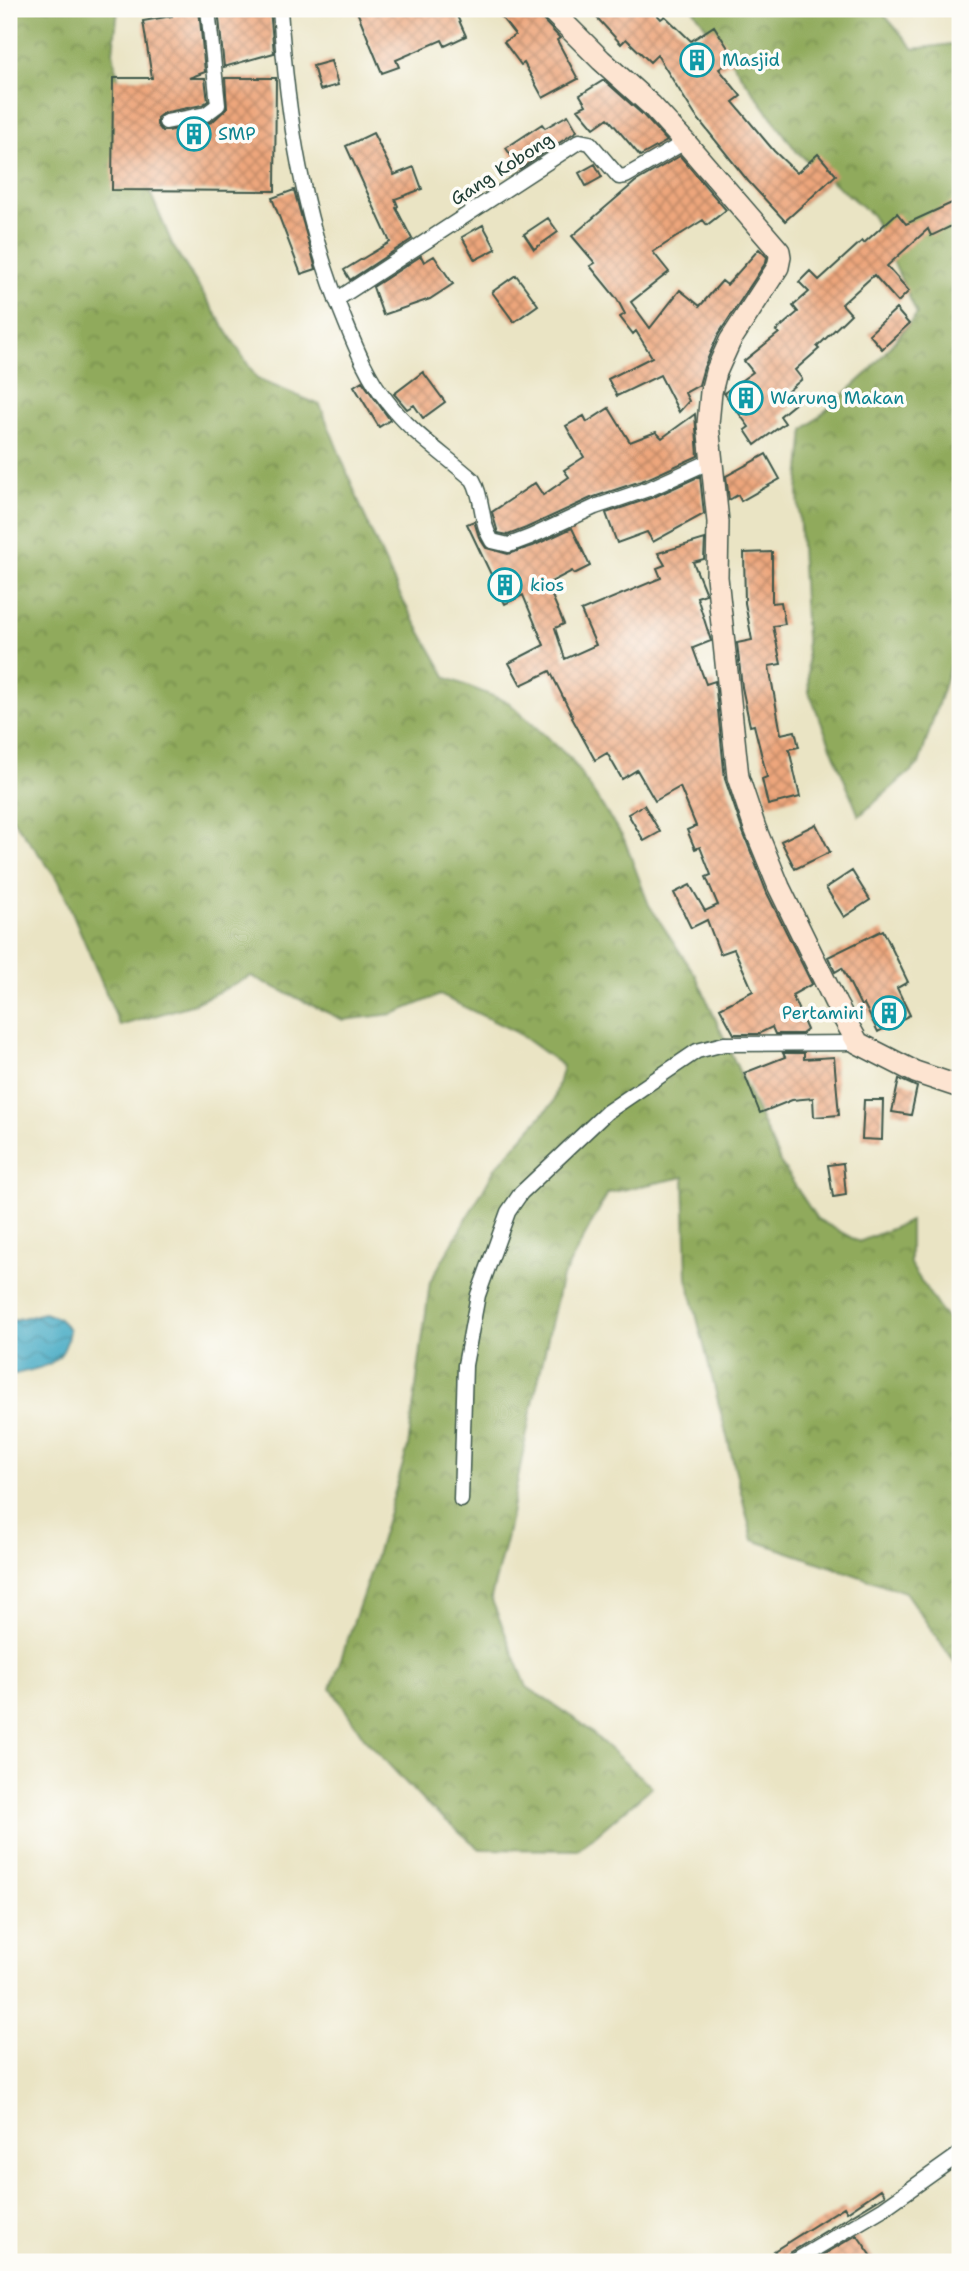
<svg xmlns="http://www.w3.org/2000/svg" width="969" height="2271" viewBox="0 0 969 2271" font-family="'Shantell Sans',sans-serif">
<defs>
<pattern id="forest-crowns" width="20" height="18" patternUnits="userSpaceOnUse" patternTransform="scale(1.75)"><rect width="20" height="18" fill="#90aa5c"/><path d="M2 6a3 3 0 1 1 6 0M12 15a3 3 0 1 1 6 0" fill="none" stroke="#758c4d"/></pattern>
<pattern id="water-waves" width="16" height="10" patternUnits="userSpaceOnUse" patternTransform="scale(1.75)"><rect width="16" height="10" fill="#46abc5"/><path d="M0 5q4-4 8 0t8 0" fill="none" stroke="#3a8ca1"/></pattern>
<pattern id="building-cross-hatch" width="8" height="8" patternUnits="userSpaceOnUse" patternTransform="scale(1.75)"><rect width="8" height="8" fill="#eda67c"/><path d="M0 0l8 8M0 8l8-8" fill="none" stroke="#bf8866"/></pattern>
</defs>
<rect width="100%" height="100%" fill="#fdfcf7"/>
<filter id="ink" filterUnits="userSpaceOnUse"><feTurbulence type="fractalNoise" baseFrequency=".0143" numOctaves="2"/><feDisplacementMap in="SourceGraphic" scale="14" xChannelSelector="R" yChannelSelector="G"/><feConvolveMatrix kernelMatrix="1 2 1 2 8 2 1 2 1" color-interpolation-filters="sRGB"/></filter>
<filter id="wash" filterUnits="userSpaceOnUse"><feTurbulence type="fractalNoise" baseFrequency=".00686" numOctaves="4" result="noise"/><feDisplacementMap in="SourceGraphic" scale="28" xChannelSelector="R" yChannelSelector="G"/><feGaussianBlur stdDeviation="1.57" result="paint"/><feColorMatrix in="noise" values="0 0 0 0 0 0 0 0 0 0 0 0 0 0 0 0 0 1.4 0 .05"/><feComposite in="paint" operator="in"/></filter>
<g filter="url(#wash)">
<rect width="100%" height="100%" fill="#eae4c4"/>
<path fill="url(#forest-crowns)" stroke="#587448" stroke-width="2" d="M9 9H118L113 52 131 148 173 246 257 379 320 405 369 527 402 599 447 678 508 702 571 759 624 839 649 905 696 976 781 1164 817 1219 859 1242 910 1221V1264L942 1313 960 1335V1670L905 1592 753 1540 687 1278 684 1177 608 1193 561 1280 531 1412 507 1535 491 1598 527 1687 581 1723 652 1787 578 1850 480 1849 423 1801 364 1738 331 1688 374 1562 408 1447 430 1282 496 1167 553 1103 563 1066 516 1032 440 995 393 1014 343 1020 251 976 191 1005 120 1026 59 881 9 814Z
M693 9H879L914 49 960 43V647L954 654 919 764 859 816 809 692 798 492 804 430 869 372 917 314 872 215 797 152Z"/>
<path fill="url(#water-waves)" stroke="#32747c" stroke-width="2" d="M44 1313 58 1318 69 1329C65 1369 41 1366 9 1376V1321Z"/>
<g id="blocks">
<path fill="url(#building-cross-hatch)" d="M188 9H199L205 72 189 78H205L208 101 202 105 163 113 157 118V125L162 131H168L212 122 227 108 225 78H276L275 191 112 190 113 78H152L143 21 172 16 171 12Z
M218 9H220L221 14 241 9H270L274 53 224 67Z
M356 9H454L466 36 445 46 442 40 396 60 399 67 382 73Z
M495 9H537L541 18 560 38 557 40 578 79 543 98 524 63 521 65 504 42 515 35Z
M589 9H652L661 19 665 16 691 41 714 26 735 59 719 69 741 96 733 102 774 151 797 173 818 154 836 175 785 221 748 181 695 115 657 55 650 62 626 39 621 44Z
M331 61 338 85 320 90 313 66Z
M604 80 643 115 667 141 640 156 608 118 594 128 578 109 586 105 580 95Z
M568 115 577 131 520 169 506 148 542 124 545 128Z
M373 133 394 175 414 167 422 189 395 199 398 206 396 208 412 239 350 280 344 270 390 242 346 146Z
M680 156 726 210 707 225 703 220 653 252 669 272 631 302 650 328 680 290 700 306 722 281 727 285 759 249 767 257 766 262 718 335 704 367 699 385 685 393 689 401 679 412 660 375 617 396 608 379 652 357 636 331 633 334 620 317 625 314 617 299 590 266 595 263 572 236 635 182Z
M595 164 602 177 586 186 579 173Z
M294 190 316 269 301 274 272 198Z
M954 202 960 222 931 236 928 229 887 266 909 291 898 302 874 275 842 304 851 314 817 347 819 349 795 370 802 379 788 391 797 402 780 416 785 423 755 445 745 430 749 427 724 393 753 372 744 361 779 333 776 331 798 312 793 306 809 292 799 282 810 271 819 280 862 241 864 243 897 213 906 224Z
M548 218 558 232 534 249 524 234Z
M483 225 496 249 475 260 462 237Z
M421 256 424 262 434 256 453 284 430 299 383 315 373 287Z
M516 275 538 305 514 322 492 292Z
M896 309 909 324 882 349 869 334Z
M423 372 445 402 423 418 414 405 407 409 394 394Z
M362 381 390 420 379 427 354 386Z
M609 408 630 442 656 432 662 438 695 414 698 456 647 479 591 498 526 528 508 535 498 533 492 512 535 483 543 495 569 477 564 470 584 457 566 426 584 416 587 422Z
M766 454 780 479 741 501 738 495 729 500 726 476Z
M700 476 704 514 653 542 647 532 617 543 606 513 654 497Z
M474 521 479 537 486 548 508 554 533 546 572 528 590 566 574 574 572 571 547 584 564 624 555 628 565 659 596 645 581 611 661 578 657 568 665 565 658 553 705 539 704 559 693 562 706 594 697 597 711 641 693 648 706 684 715 681 725 779 743 832 767 893 812 984 792 995 807 1030 802 1034H775L772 1027 758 1034H734L720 1008 753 991 734 949 720 954 707 920 691 928 674 893 690 885 705 911 718 905 706 877 711 875 700 847 695 849 687 830 696 826 680 787 655 801 637 770 622 779 607 753 595 760 572 718 573 717 550 671 521 685 509 663 544 645 523 595 505 604 467 524Z
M772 552V603L781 602 785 624 773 626 781 664 769 666 781 734 795 731 799 747 789 749 800 797 768 805 762 779 767 777 754 725 750 726 742 687 737 643 752 640 745 603 744 553Z
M644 805 660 832 644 841 628 814Z
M816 824 830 852 795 869 781 841Z
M852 871 870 900 844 917 826 888Z
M883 930 908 982 897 988 910 1015 878 1032 864 1004 861 1006 842 968 835 972 828 957Z
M783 1053H804V1059L834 1057 839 1115 814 1117 813 1098 792 1100 760 1113 744 1073 785 1057Z
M899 1079 917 1087 911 1115 892 1112Z
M864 1100H883L882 1140 862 1139Z
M843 1163 846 1195 833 1197 828 1165Z
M881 2189 885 2195 788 2254 783 2262 774 2251 844 2207 847 2212Z
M857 2235 876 2262H811Z"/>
</g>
</g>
<g filter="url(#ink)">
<use href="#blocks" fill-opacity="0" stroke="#3d564a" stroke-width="2"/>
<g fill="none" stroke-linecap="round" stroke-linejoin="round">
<defs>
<path id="street" d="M280 9C287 116 303 221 345 321 356 348 368 378 387 401 411 433 444 454 473 480 484 499 480 523 492 541L509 545 530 537 595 507 651 488 713 460
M166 122 206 114 218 105 208 9
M336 300 580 141 590 143 619 177 626 176 685 142
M461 1500 465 1365 478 1295 508 1212 521 1193 607 1112 697 1051 724 1044 858 1043
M793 2262 884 2208 960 2154"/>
<path id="secondary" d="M550 9 601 60 652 106 685 142 779 251 780 257 778 267 730 341 716 372 711 392 708 424 718 522 717 577 738 777 755 828 779 887 837 1006 858 1043 915 1072 960 1087"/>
</defs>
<use href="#street" stroke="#3d564a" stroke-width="17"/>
<use href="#secondary" stroke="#3d564a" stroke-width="24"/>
<use href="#street" stroke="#fff" stroke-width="14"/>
<use href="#secondary" stroke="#fde4d1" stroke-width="21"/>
</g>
</g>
<defs>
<symbol id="building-ring" viewBox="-11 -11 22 22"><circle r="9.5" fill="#fdfcf7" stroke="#0f9aa8" stroke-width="1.5"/><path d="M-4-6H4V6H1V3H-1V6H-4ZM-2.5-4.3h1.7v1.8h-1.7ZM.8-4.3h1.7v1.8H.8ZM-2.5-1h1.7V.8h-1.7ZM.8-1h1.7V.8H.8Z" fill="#0f9aa8"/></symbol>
</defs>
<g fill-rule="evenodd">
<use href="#building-ring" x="678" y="41" width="38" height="38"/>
<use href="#building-ring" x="175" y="115" width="38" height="38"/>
<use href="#building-ring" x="727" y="379" width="38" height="38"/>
<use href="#building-ring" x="486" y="566" width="38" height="38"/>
<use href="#building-ring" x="870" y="994" width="38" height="38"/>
</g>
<g text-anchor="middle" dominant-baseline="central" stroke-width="7" stroke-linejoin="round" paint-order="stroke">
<g font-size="18" fill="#0d838f" stroke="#fdfcf7" text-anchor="start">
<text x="722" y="60">Masjid</text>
<text x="218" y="134">SMP</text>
<text x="770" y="398">Warung Makan</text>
<text x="530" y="585">kios</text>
<text x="864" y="1013" text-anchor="end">Pertamini</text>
</g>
<g font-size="18" fill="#1f3d34" stroke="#fdfcf7">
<text transform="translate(502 169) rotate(-33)">Gang Kobong</text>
</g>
</g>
<rect width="969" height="2271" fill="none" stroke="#fdfcf7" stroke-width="35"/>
</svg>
